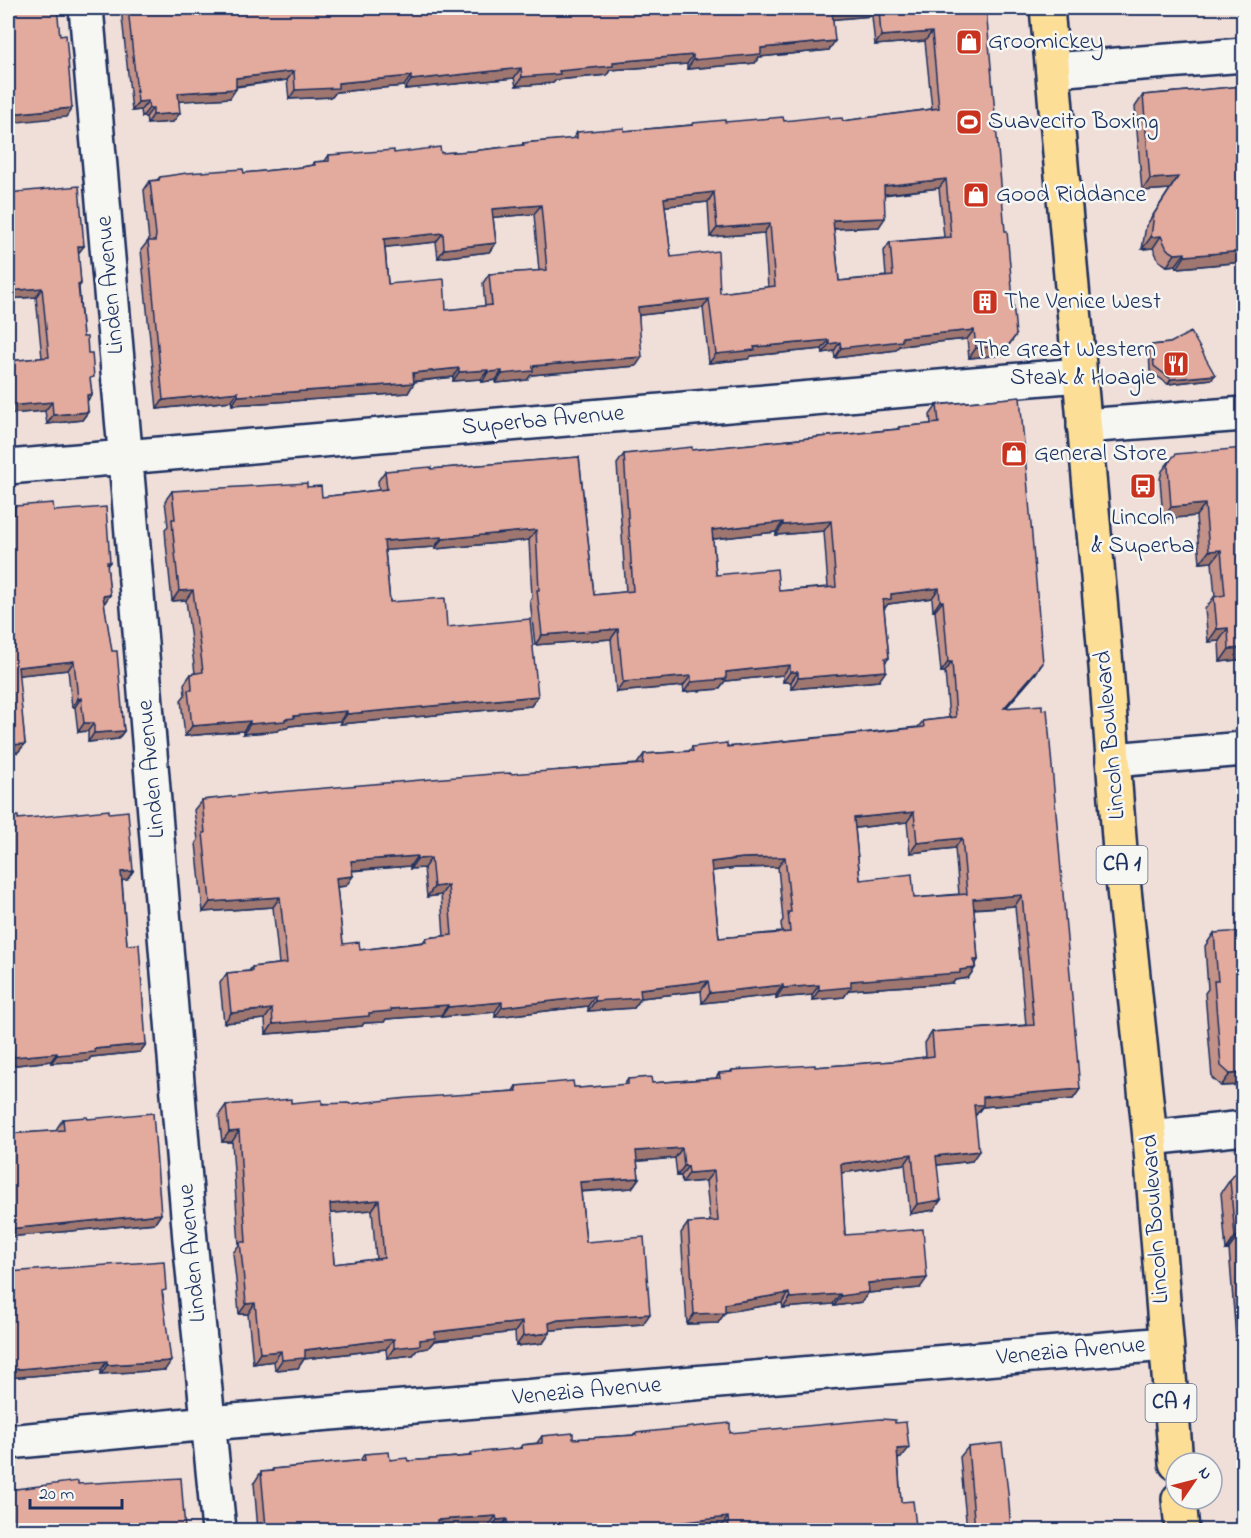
<svg xmlns="http://www.w3.org/2000/svg" width="1251" height="1538" viewBox="0 0 1251 1538" font-family="'Indie Flower',sans-serif">
<rect width="100%" height="100%" fill="#f0dfd9"/>
<filter id="ink" filterUnits="userSpaceOnUse"><feTurbulence type="fractalNoise" baseFrequency=".0167" numOctaves="2"/><feDisplacementMap in="SourceGraphic" scale="12" xChannelSelector="R" yChannelSelector="G"/><feConvolveMatrix kernelMatrix="1 2 1 2 8 2 1 2 1" color-interpolation-filters="sRGB"/></filter>
<g filter="url(#ink)">
<g fill="none" stroke-linecap="round" stroke-linejoin="round">
<defs>
<path id="minor" d="M86 8 128 485 190 1240 219 1530
M1053 70 1244 55
M1084 426 1244 414
M8 467 1079 375
M1113 760 1244 749
M1150 1138 1244 1128
M8 1442 209 1423 1166 1344"/>
<path id="highway" d="M1047 8 1106 666 1120 851 1150 1138 1176 1463
M1179 1499 1182 1530"/>
</defs>
<use href="#minor" stroke="#1b2f5e" stroke-width="38"/>
<use href="#highway" stroke="#1b2f5e" stroke-width="38"/>
<use href="#minor" stroke="#f6f6f2" stroke-width="33"/>
<use href="#highway" stroke="#fcde96" stroke-width="33"/>
</g>
<path fill="#c39288" stroke="#1b2f5e" stroke-width="1.5" fill-rule="evenodd" d="M121 8H986L1002 355 969 358 967 339 899 346 896 350 835 358 834 351 823 353 822 349 751 356 748 359 709 363 703 308 639 315 636 366 531 375 527 380 496 383V380L482 382 481 379 453 381V377L414 382 408 393 232 405 231 401 157 409 141 250 148 241H149L144 190 150 181 157 180 160 177 244 173 302 167 312 165 314 162 325 161 329 155 394 153H441L472 151 522 145 523 143 573 139 577 132 624 131 691 125 693 123 784 121 829 119 843 121 932 109 925 41 875 45 872 16 833 19 829 50 759 57 755 63 687 69V64L610 70 607 75 556 80 553 83 516 86 514 78 405 89 404 86 336 92 332 97 289 99 287 80 236 87 230 98 179 101 173 122 147 124 146 117H142L141 110 132 111ZM939 188 944 237 890 242 884 251 886 276 839 281 834 229 879 227 884 195ZM708 202 710 237 764 233 768 287 720 293 671 257 665 206ZM534 214 539 271 489 274 483 283 485 306 446 310 388 284 385 247 436 242 438 258 489 252 496 243 493 217Z
M1244 86V262L1177 268 1176 265 1167 266 1159 261 1153 248 1142 249 1146 226 1170 189 1142 191 1135 107 1143 95Z
M8 193 84 246 78 253 81 284 79 287 83 337 92 394 87 401 88 412 82 420 47 424 45 411 8 414V361L42 358 36 297 8 299Z
M1170 343 1212 379 1168 384 1150 371 1149 350 1152 345Z
M937 405 1036 673 1006 708 1080 1089 1073 1099 982 1107 976 1115H975L972 1161 937 1165 934 1210 910 1214 905 1164 841 1173 845 1235 920 1288 868 1293 862 1302 834 1306 833 1304 783 1308 782 1303 725 1312 718 1323 687 1324 681 1233 688 1223 710 1222 706 1181 682 1183 681 1176H677L675 1158 637 1161 639 1178 632 1188 581 1192 586 1242 643 1324 551 1330 550 1331 543 1343 516 1346 515 1332 434 1341 428 1348 417 1350 413 1355 387 1358 386 1349 304 1359 298 1368 275 1370 274 1361 253 1364 248 1314H239L236 1280 233 1253 239 1245 232 1142H222L219 1115 226 1105 291 1103 350 1104 513 1091 516 1086 574 1087 579 1088 624 1085 628 1079 652 1083 716 1078 719 1073 730 1072 732 1070 815 1067 893 1061 926 1057 925 1043 932 1032 1026 1025 1015 906 974 909 978 960 975 965V968L968 978 955 980 953 983 849 990 844 997 812 1000V995L776 998V995L702 1003 701 991 641 998 634 1008 588 1011V1006L495 1017V1012L441 1017V1015L386 1019 384 1022 364 1023 362 1026 266 1034 265 1019 224 1023 220 983 227 973 249 971 252 967 279 964 273 907 203 912 196 843 198 840 194 810 202 800 637 764 644 754 689 751 692 747H727L918 727 923 721 949 718 945 672H941L935 611H933L932 598 888 604 884 609 889 658 885 663 879 681 791 689V682H783V675L725 681 719 689 684 692 683 686 616 692 611 639 535 645 530 600 532 598 529 540 435 549V547L385 550 390 602 447 627 538 696 531 706 340 724V721L289 726 287 728 280 729 278 731 243 734V731L185 736 181 700 185 695 184 684 191 674 195 673 186 600 172 601 166 543 165 529 168 526 165 501 172 491 307 487 322 497 379 490 378 481 385 471 431 469 579 457 594 595 626 592 617 464 624 454 692 450 897 429 899 427 931 424 930 415ZM824 531 828 587 779 591 716 575 713 539 776 532V535ZM907 822 910 853 955 848 959 894 914 898 860 880 855 828ZM410 866V869L424 868 427 897 441 895 444 936 426 938 423 942 360 950 343 944 337 887 346 886 352 871ZM778 867 783 920 781 923 782 932 719 938 712 871 736 868ZM372 1210 376 1259 334 1264 330 1213Z
M1244 448V659L1220 662 1219 641 1208 642 1205 609 1214 597H1215L1212 562 1200 563 1196 516 1163 519 1160 479 1162 471 1171 459Z
M15 506 54 511 110 562 107 566 110 595 104 603 124 731 118 739 88 742V731L78 732 75 707H72L68 670 18 675 25 744 18 752 8 514Z
M109 813 133 871 127 880H122L127 945 146 1044 140 1052 91 1057 88 1061 51 1063V1061L8 1066V817L18 819Z
M1214 933 1242 1085 1221 1086 1212 1078 1205 993 1208 989 1205 946Z
M63 1119H88L161 1214 155 1223 8 1237V1134L57 1131V1128Z
M1244 1165V1441L1229 1249 1226 1250 1221 1193 1230 1180Z
M8 1272 163 1295 165 1370 101 1374V1370L8 1378Z
M636 1433H730L901 1458 898 1459 901 1502 916 1526 914 1530H721V1527L695 1530H489V1526L437 1530H258L254 1483 261 1472 271 1471 273 1469 360 1461 364 1454 390 1460 408 1461 469 1456 471 1453 519 1449 522 1445 537 1443 542 1436 573 1439 634 1435Z
M968 1447 1011 1530H967L960 1457Z"/>
<path fill="#9f776f" stroke="#1b2f5e" stroke-width="1.5" d="M868 8H878L872 16 826 20 832 11Z
M932 32 925 41 875 45 881 36Z
M835 41 829 50 759 57 755 63 687 69 693 60 761 48Z
M693 55 687 64 610 70 607 75 556 80 553 83 516 86 522 77 613 62Z
M521 68 514 78 405 89 411 80Z
M294 71 287 80 229 87 236 78Z
M411 76 404 86 336 92 332 97 289 99 295 90 338 83Z
M236 89 230 98 172 102 178 93Z
M148 101 141 110 132 111 138 102Z
M72 108 66 117 8 123V114Z
M149 108H153L146 117H142Z
M180 113 173 122 147 124 153 115Z
M1178 177 1170 189 1142 191 1150 179Z
M946 179 939 188 877 195 884 186Z
M714 192 708 202 657 207 664 198Z
M541 205 534 214 485 218 492 209Z
M885 218 879 227 827 229 833 220Z
M770 224 764 233 710 237 717 228Z
M443 233 436 242 378 248 384 239Z
M1161 236 1153 248 1142 249 1151 237Z
M496 243 489 252 438 258 444 249Z
M78 246H84L77 255Z
M1244 251V262L1177 268 1185 256Z
M1185 253 1176 265 1167 266 1175 254Z
M42 288 36 297 8 299V291Z
M709 299 703 308 632 316 638 307Z
M974 330 967 339 899 346 896 350 835 358 841 348 902 337Z
M1016 335 1002 355 969 358 976 348Z
M829 340 822 349 751 356 748 359 709 363 716 354 754 347Z
M840 342 834 351 823 353 829 344Z
M642 357 636 366 531 375 527 380 496 383 502 374 533 366Z
M459 368 453 377 407 382 413 373Z
M488 370 481 379 453 381 459 372Z
M502 371 496 380 482 382 488 372Z
M1215 375 1212 379 1168 384 1171 379Z
M414 383 408 393 232 405 238 396Z
M238 392 231 401 157 409 163 400Z
M92 394 86 403 87 395Z
M52 402 45 411 8 414V406Z
M88 412 82 420 47 424 53 415Z
M1205 504 1196 516 1163 519 1171 507Z
M831 521 824 531 776 535 783 525Z
M783 522 776 532 705 540 712 530Z
M536 530 529 540 435 549 442 539Z
M442 537 435 547 376 551 384 541Z
M1221 550 1212 562 1200 563 1209 551Z
M939 588 932 598 888 604 884 609 883 600 891 594Z
M193 590 186 600 172 601 179 591Z
M110 595 104 604 103 596Z
M940 601H943L935 611H933Z
M1228 628 1219 641 1208 642 1217 629Z
M618 629 611 639 535 645 542 635Z
M1244 648V659L1220 662 1229 649Z
M74 661 68 670 12 676 18 667Z
M948 662H952L945 672H941Z
M1043 663 1036 673 997 718 1004 708Z
M790 665 783 675 725 681 719 689 684 692 691 682 726 672Z
M886 671 879 681 791 689 798 678Z
M790 672H798L791 682H783Z
M691 676 683 686 616 692 623 682Z
M538 696 531 706 340 724 347 714Z
M81 698 75 707H72L78 699Z
M347 711 340 721 289 726 287 728 280 729 278 731 243 734 250 724 285 719 294 716Z
M250 721 243 731 185 736 192 726Z
M84 723H94L88 731 78 732Z
M124 731 118 739 88 742 94 733Z
M25 744 18 752 8 753V745Z
M914 812 907 822 847 829 854 818Z
M962 838 955 848 910 853 917 843Z
M417 856 410 866 344 871 351 861Z
M785 857 778 867 736 868 704 872 711 862 743 858Z
M431 858 424 868 410 869 417 859Z
M133 871 127 880 115 881 121 872Z
M353 876 346 886 329 888 336 878Z
M448 885 441 895 427 897 434 887Z
M1022 895 1015 906 966 909 973 899Z
M280 897 273 907 203 912 210 902Z
M974 960H978L972 969 975 968 968 978 955 980 953 983 849 990 844 997 812 1000 819 990 851 981 960 970Z
M708 981 701 991 641 998 634 1008 588 1011 595 1001 640 989Z
M783 985 776 995 702 1003 710 993Z
M819 985 812 995 776 998 783 988Z
M595 996 588 1006 495 1017 502 1007Z
M502 1002 495 1012 441 1017 448 1007Z
M448 1005 441 1015 386 1019 384 1022 364 1023 362 1026 266 1034 273 1024 369 1013 391 1009Z
M272 1009 265 1019 224 1023 231 1013Z
M146 1044 140 1052 91 1057 88 1061 51 1063 57 1055 94 1049Z
M13 1051 8 1059V1052Z
M57 1053 51 1061 8 1066 14 1057Z
M1244 1073V1082L1242 1085 1221 1086 1230 1074Z
M1080 1089 1073 1099 982 1107 976 1115 967 1116 974 1105 983 1097Z
M239 1131 232 1142H222L229 1132Z
M682 1148 675 1158 629 1162 636 1151Z
M979 1151 972 1161 929 1166 936 1156Z
M912 1154 905 1164 834 1174 841 1164Z
M684 1166H688L681 1176H677Z
M714 1171 706 1181 682 1183 689 1173Z
M639 1178 632 1188 573 1192 580 1182Z
M379 1200 372 1210 323 1214 330 1204Z
M941 1200 934 1210 910 1214 917 1204Z
M161 1214 155 1223 8 1237V1229Z
M1238 1236 1229 1249 1226 1250 1235 1237Z
M927 1278 920 1288 868 1293 862 1302 834 1306 841 1296 868 1283Z
M789 1293 782 1303 720 1313H725L718 1323 687 1324 694 1314 725 1304Z
M840 1294 833 1304 783 1308 790 1298Z
M255 1303 248 1314H239L246 1304Z
M650 1314 643 1324 551 1330 542 1333 549 1323 558 1320Z
M522 1322 515 1332 434 1341 428 1348 417 1350 413 1355 387 1358 394 1348 420 1340 435 1332Z
M550 1333 543 1343 516 1346 523 1336Z
M394 1339 386 1349 304 1359 298 1368 275 1370 282 1360 305 1350Z
M281 1351 274 1361 253 1364 260 1353Z
M107 1361 101 1370 8 1378V1370Z
M171 1361 165 1370 101 1374 107 1365Z
M909 1448 901 1458 889 1459 897 1449Z
M496 1516 489 1526 430 1530 437 1520Z
M728 1517 721 1527 695 1530H664L667 1526 677 1523Z
M507 1519 499 1530H489L497 1520Z
M280 1526 277 1530H263L266 1527Z"/>
<path fill="#e3aa9e" stroke="#1b2f5e" stroke-width="1.5" fill-rule="evenodd" d="M8 8H57L60 36 66 35 72 108 8 114Z
M128 8H868L832 11 835 41 761 48V54L693 60V55L613 62V66L559 71 560 74 522 77 521 68 411 80V76L338 83V88L295 90 294 71 236 78V89L178 93 180 113 153 115V108H149L148 101 138 102Z
M879 8H986L1005 231H1007L1016 335 1008 346 976 348 974 330 902 337V341L841 348 840 342 829 344V340L754 347 755 350 716 354 709 299 638 307 642 357 533 366V371L502 374V371L488 372V370L459 372V368L413 373 414 383 238 396V392L163 400 148 241H155L156 235 150 181 159 180 160 177 187 173 243 169 244 173 302 167 315 165 314 162 329 161V155L394 150V153L440 147 441 153 472 151 524 145 523 143 577 138V132L624 128V131L693 125V123L725 120V122L783 117 784 121 829 116V119L842 118 843 121 939 108 932 32 881 36ZM946 179 951 237 890 242 893 276 839 281 833 220 885 218 884 186ZM714 192 717 228 770 224 775 286 720 293 718 251 671 257 664 198ZM541 205 547 270 489 274 492 305 446 310 444 279 388 284 384 239 443 233 444 249 496 243 492 209Z
M1244 86V251L1185 256V253L1175 254 1167 249 1161 236 1151 237 1154 214 1178 177 1150 179 1143 95Z
M79 186 84 246H78L81 284H78L83 337H87L88 353H92L94 377 90 378 92 394 87 395 88 412 53 415 52 402 8 406V361L49 357 42 288 8 291V193Z
M1191 332 1215 375 1171 379 1154 366 1152 345 1170 343Z
M1020 397 1043 663 1004 708 1042 705V710L1047 709 1080 1089 983 1097V1105H974L979 1151 936 1156 941 1200 917 1204 912 1154 841 1164 845 1235 923 1229 927 1278 868 1283 869 1292 841 1296 840 1294 790 1298 789 1293 725 1304V1313L694 1314 688 1223 718 1221 714 1171 689 1173 688 1166H684L682 1148 636 1151 639 1178 580 1182 586 1242 644 1237 650 1314 558 1320 549 1323 550 1333 523 1336 522 1322 435 1332V1338L420 1340V1345L394 1348V1339L305 1350V1358L282 1360 281 1351 260 1353 255 1303 246 1304 243 1270 240 1242H246L239 1131 229 1132 226 1105 291 1099V1103L322 1100V1104L348 1103 350 1104 408 1098 517 1091 516 1086 573 1081 574 1087H579V1088L628 1084V1079L651 1077 652 1083 720 1078 719 1073 732 1072V1070L815 1065V1067L893 1061 934 1056 932 1032 1034 1025 1022 895 973 899 978 960H974L975 968 960 970V973L851 981V987L819 990V985L783 988V985L710 993 708 981 640 989 641 998 595 1001V996L502 1007V1002L448 1007V1005L391 1009V1011L369 1013V1016L273 1024 272 1009 231 1013 227 973 252 971V967L287 963 280 897 210 902 203 833H205L202 800 266 793 492 774 510 773V774L643 764 644 754 693 751 692 747 727 743V747L924 727 923 721 956 717 952 662H948L943 601H940L939 588 891 594V599L883 600 889 658H885L886 671 798 678V672H790V665L726 672V679L691 682V676L623 682 618 629 542 635 537 590H539L536 530 442 539V537L384 541 390 602 445 598 447 627 530 619 538 696 347 714V711L294 716V718L285 719V721L250 724V721L192 726 188 690H192L191 674 203 672 193 590 179 591 173 533 172 519H175L172 491 307 483V487L321 486 322 497 387 489 385 471 431 467V469L579 457 594 595 633 591 624 454 692 447V450L899 429V427L939 423 937 405ZM831 521 836 587 779 591 777 569 716 575 712 530 783 522V525ZM914 812 917 843 962 838 967 894 914 898 912 874 860 880 854 818ZM417 856V859L431 858 434 887 448 885 452 935 426 938V942L360 950 359 942 343 944 336 878 353 876 351 861ZM785 857 791 912H788L790 932 719 938 711 862 743 858ZM379 1200 384 1258 334 1264 330 1204Z
M1244 448V648L1229 649 1228 628 1217 629 1214 597 1225 595 1221 550 1209 551 1205 504 1171 507 1168 466 1171 459 1176 454Z
M53 503 54 511 106 507 110 562H107L110 595 103 596 112 651H117L124 731 94 733V723H84L81 698 78 699 74 661 18 667 25 744 8 745V515L15 514V506Z
M109 810V813L128 811 133 871 121 872 127 945 139 944 146 1044 94 1049 95 1052 57 1055V1053L14 1057 13 1051 8 1052V817L18 816V819Z
M1244 931V1073L1230 1074 1221 1066 1214 981H1218L1214 933Z
M153 1113 161 1214 8 1229V1134L64 1130 63 1119 87 1117 88 1119Z
M1242 1165H1244V1310L1238 1236 1235 1237 1230 1180Z
M164 1261 166 1290 162 1291 171 1361 107 1365V1361L8 1370V1272Z
M881 1419 895 1420V1423L906 1422 909 1448 897 1449 901 1502 913 1501 916 1526H913L914 1530H729L728 1517 677 1523V1525L667 1526 668 1530H508L507 1519 497 1520 496 1516 437 1520V1530H281L280 1526 266 1527 261 1472 273 1471V1469L365 1460 364 1454 389 1452 390 1460 407 1458 408 1461 471 1456V1453L522 1448V1445L542 1443V1436L573 1433V1439L636 1435V1433L730 1423V1433Z
M1002 1443 1008 1492 1011 1530H975L968 1447Z
M181 1478 185 1530H8V1490L78 1481V1484Z"/>
</g>
<defs>
<symbol id="shop-square" viewBox="-11 -11 22 22"><rect x="-9" y="-9" width="18" height="18" rx="4" fill="#c8321e" stroke="#f6f6f2"/><path d="M-5-2.5h2.3a2.7 3.5 0 0 1 5.4 0H5L5.5 6h-11ZM-1.5-2.5h3a1.5 2.3 0 0 0-3 0Z" fill="#fff"/></symbol>
<symbol id="stadium-square" viewBox="-11 -11 22 22"><rect x="-9" y="-9" width="18" height="18" rx="4" fill="#c8321e" stroke="#f6f6f2"/><path d="M0-5a6.5 5 0 1 0 0 10a6.5 5 0 1 0 0-10ZM-3.5-1.8h7v3.6h-7Z" fill="#fff"/></symbol>
<symbol id="building-square" viewBox="-11 -11 22 22"><rect x="-9" y="-9" width="18" height="18" rx="4" fill="#c8321e" stroke="#f6f6f2"/><path d="M-4-6H4V6H1V3H-1V6H-4ZM-2.5-4.3h1.7v1.8h-1.7ZM.8-4.3h1.7v1.8H.8ZM-2.5-1h1.7V.8h-1.7ZM.8-1h1.7V.8H.8Z" fill="#fff"/></symbol>
<symbol id="restaurant-square" viewBox="-11 -11 22 22"><rect x="-9" y="-9" width="18" height="18" rx="4" fill="#c8321e" stroke="#f6f6f2"/><path d="M-5-6h1v4h1v-4h1v4h1v-4h1v5L-1.5 .5V6h-2V.5L-5-1ZM5-6V6H3V1.5H1.5Q1.5-4 5-6Z" fill="#fff"/></symbol>
<symbol id="bus-square" viewBox="-11 -11 22 22"><rect x="-9" y="-9" width="18" height="18" rx="4" fill="#c8321e" stroke="#f6f6f2"/><path d="M-5-6H5V4H4V6H2V4H-2V6H-4V4H-5ZM-3.5-4V0h7V-4ZM-3.5 1.2v1.5H-2V1.2ZM2 1.2v1.5H3.5V1.2Z" fill="#fff"/></symbol>
</defs>
<g fill-rule="evenodd">
<use href="#shop-square" x="954" y="27" width="30" height="30"/>
<use href="#stadium-square" x="954" y="107" width="30" height="30"/>
<use href="#shop-square" x="961" y="180" width="30" height="30"/>
<use href="#building-square" x="970" y="287" width="30" height="30"/>
<use href="#restaurant-square" x="1161" y="349" width="30" height="30"/>
<use href="#shop-square" x="999" y="439" width="30" height="30"/>
<use href="#bus-square" x="1128" y="471" width="30" height="30"/>
</g>
<g text-anchor="middle" dominant-baseline="central" stroke-width="5" stroke-linejoin="round" paint-order="stroke">
<g fill="#f6f6f2" stroke="#5d6b8a" stroke-width="1.5">
<rect x="1096.5" y="846" width="51" height="38" rx="4.5"/>
<rect x="1145.5" y="1384" width="51" height="38" rx="4.5"/>
</g>
<g font-size="22" font-weight="bold" fill="#1b2f5e">
<text x="1122" y="865">CA 1</text>
<text x="1171" y="1403">CA 1</text>
</g>
<g font-size="24" fill="#1b2f5e" stroke="#f6f6f2" text-anchor="start">
<text x="988" y="42">Groomickey</text>
<text x="988" y="122">Suavecito Boxing</text>
<text x="996" y="195">Good Riddance</text>
<text x="1004" y="302">The Venice West</text>
<text x="1156" y="350" text-anchor="end">The Great Western<tspan x="1156" dy="28">Steak &amp; Hoagie</tspan></text>
<text x="1034" y="454">General Store</text>
<text x="1143" y="518" text-anchor="middle">Lincoln<tspan x="1143" dy="28">&amp; Superba</tspan></text>
</g>
<g font-size="24" fill="#1b2f5e" stroke="#f6f6f2">
<text transform="translate(111 285) rotate(-95)">Linden Avenue</text>
<text transform="translate(543 421) rotate(-5)">Superba Avenue</text>
<text transform="translate(1111 735) rotate(-95)">Lincoln Boulevard</text>
<text transform="translate(152 769) rotate(-95)">Linden Avenue</text>
<text transform="translate(1156 1219) rotate(-94)">Lincoln Boulevard</text>
<text transform="translate(193 1253) rotate(-95)">Linden Avenue</text>
<text transform="translate(1071 1352) rotate(-5)">Venezia Avenue</text>
<text transform="translate(587 1392) rotate(-5)">Venezia Avenue</text>
</g>
</g>
<rect width="1251" height="1538" fill="none" stroke="#f6f6f2" stroke-width="30"/>
<rect x="15" y="15" width="1221" height="1508" fill="none" stroke="#1b2f5e" stroke-width="2" filter="url(#ink)"/>
<g transform="translate(1194 1481) rotate(55)"><circle r="28" fill="#f6f6f2" stroke="#9ea6b7" stroke-width="1.5"/>
<path d="M0-4.5L10 22L0 15L-10 22Z" fill="#c8321e"/>
<text y="-9" font-size="16" font-weight="bold" text-anchor="middle" fill="#1b2f5e">N</text>
</g>
<path d="M30 1499v9h92v-9" fill="none" stroke="#1b2f5e" stroke-width="3"/>
<text x="39" y="1499" font-size="18" fill="#1b2f5e" stroke="#f6f6f2" stroke-width="4.5" paint-order="stroke">20 m</text>
</svg>
